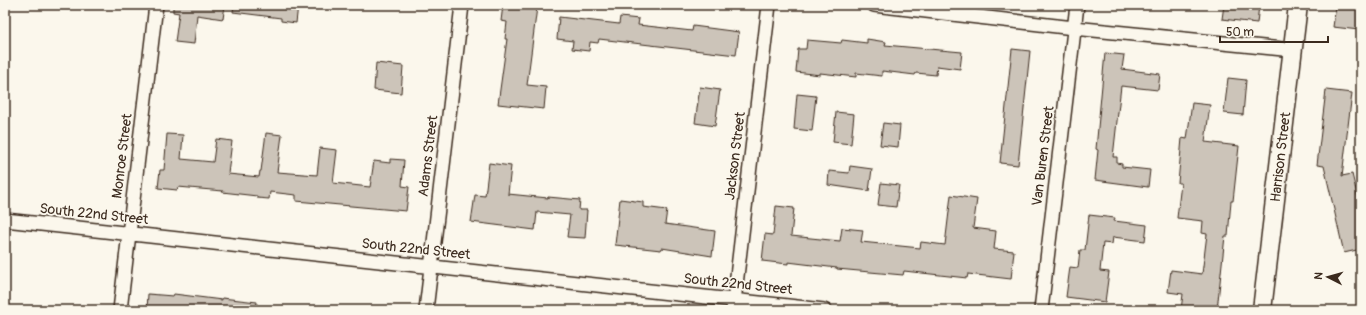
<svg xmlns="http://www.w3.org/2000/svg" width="1366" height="315" viewBox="0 0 1366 315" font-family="Pangolin,sans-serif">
<rect width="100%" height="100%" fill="#fbf7ec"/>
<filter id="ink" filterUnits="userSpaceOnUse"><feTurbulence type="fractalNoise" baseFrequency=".025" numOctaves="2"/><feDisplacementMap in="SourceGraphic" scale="8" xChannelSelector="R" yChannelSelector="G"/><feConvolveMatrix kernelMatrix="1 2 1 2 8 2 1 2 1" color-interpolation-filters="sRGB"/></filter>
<g filter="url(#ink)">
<path fill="#ccc4b9" stroke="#3b2a1e" d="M173 5H225L223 19 197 15 194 44 175 42 179 13 173 12Z
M234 5H298L296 23 281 21V18L233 12Z
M503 5 537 7 527 85 546 87 544 109 498 104 507 39H505L507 22 501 21Z
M1224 5H1259L1257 23 1222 19Z
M1336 5H1361L1359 30 1333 27Z
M559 17 619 24 620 17 639 19 638 25 692 31 693 26 739 32 736 55 599 39 598 43 590 42 589 51 572 49 573 41 557 39Z
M867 39 886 42 885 45 962 52 960 69 937 66 936 75 916 73 915 75 882 71V76L856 73V77L820 73V75L796 72 798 49H806L807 40 841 43 842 40 867 43Z
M1012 49 1030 51 1018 165 1000 163Z
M1105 53 1124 55 1122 69 1160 74 1158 90 1121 86 1117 121 1113 157H1117V163L1122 164V167L1150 170 1148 187 1095 180 1098 150 1096 149Z
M376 63 403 66 401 93 374 90Z
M1228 78 1246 80 1243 115 1224 113Z
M700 87 720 90 715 126 695 123Z
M1326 90 1352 93 1342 176 1352 174 1361 211V249L1344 253 1324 166 1317 165Z
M797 94 816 96 812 131 794 129Z
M1192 103 1210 105 1205 142 1239 146 1233 201H1231L1228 236H1225L1217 310H1181L1183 294 1168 292 1171 270 1202 274 1207 234 1202 233 1203 221 1177 218 1181 183H1178L1182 138 1187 139Z
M836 112 854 114 851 144 833 142Z
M883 123 900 125 898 147 880 145Z
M266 133 282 135 277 172 317 175 320 148 337 150 333 183 370 187 374 161 390 163V159L404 160 402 186 409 187 406 211 296 201V195L270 192 269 199 257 198V196L222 192 223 191 178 187 177 190 158 188 160 170H164L167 134 183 135 181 159 213 162 216 139 232 141 228 174 259 177 260 171H261Z
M489 163 511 166 508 194 548 198V197L580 200 579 210H587L585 238 567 237 570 215 537 212 535 230 471 222 475 195 485 196Z
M850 166 872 169 869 191 828 185 829 171 849 173Z
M881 183 899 185 896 207 878 205Z
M951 195 977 199 973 228 996 231 994 249 1014 251 1011 279 968 274 967 278 904 271 903 275 837 269V268L788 262V264L762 261 765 234 773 235 776 206 794 208 791 236 840 241 842 228 863 230 861 242 920 248 921 242 945 245Z
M620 199 643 202V207L667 210 665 224 715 231 712 256 662 248 661 250 615 245Z
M1089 215 1115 218 1114 221 1147 225 1145 241 1113 237 1112 244 1103 243 1100 271 1109 272 1105 302 1066 297 1070 267 1078 268 1080 250H1085Z
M148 294 173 296 174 294 222 300V298L257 302 256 310H147Z"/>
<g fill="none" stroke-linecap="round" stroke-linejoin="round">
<defs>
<path id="street" d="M874 5 1074 28 1293 50
M5 220 824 310
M120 310 156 5
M426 310 462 5
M733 310 769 5
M1041 310 1077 5"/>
<g id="secondary">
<path id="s1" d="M1262 310 1298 5"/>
</g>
</defs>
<use href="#street" stroke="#3b2a1e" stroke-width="16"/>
<use href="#secondary" stroke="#3b2a1e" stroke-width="21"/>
<use href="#street" stroke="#fbf7ec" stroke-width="13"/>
<use href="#secondary" stroke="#fbf7ec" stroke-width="18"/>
</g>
</g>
<g text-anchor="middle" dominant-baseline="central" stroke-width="3.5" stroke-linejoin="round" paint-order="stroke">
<g font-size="14" fill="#3b2a1e" stroke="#fbf7ec">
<text transform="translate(122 156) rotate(-83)">Monroe Street</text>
<text transform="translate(428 156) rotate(-83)">Adams Street</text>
<text transform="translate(735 156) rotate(-83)">Jackson Street</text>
<text transform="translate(1043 156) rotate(-83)">Van Buren Street</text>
<text stroke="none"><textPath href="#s1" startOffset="154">Harrison Street</textPath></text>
<text transform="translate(94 214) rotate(6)">South 22nd Street</text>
<text transform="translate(416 249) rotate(6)">South 22nd Street</text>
<text transform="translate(738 284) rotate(6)">South 22nd Street</text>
</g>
</g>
<rect width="1366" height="315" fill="none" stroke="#fbf7ec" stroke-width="20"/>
<rect x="10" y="10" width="1346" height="295" fill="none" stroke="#3b2a1e" stroke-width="1.5" filter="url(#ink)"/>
<g transform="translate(1328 277) rotate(276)" stroke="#fbf7ec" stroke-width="3" paint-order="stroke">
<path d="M0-3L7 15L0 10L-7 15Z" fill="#3b2a1e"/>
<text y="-6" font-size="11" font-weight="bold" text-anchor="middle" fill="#3b2a1e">N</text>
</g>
<path d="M1220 36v6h108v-6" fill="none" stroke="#3b2a1e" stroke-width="2"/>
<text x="1226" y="36" font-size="12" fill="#3b2a1e" stroke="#fbf7ec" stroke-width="3" paint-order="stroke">50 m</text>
</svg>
